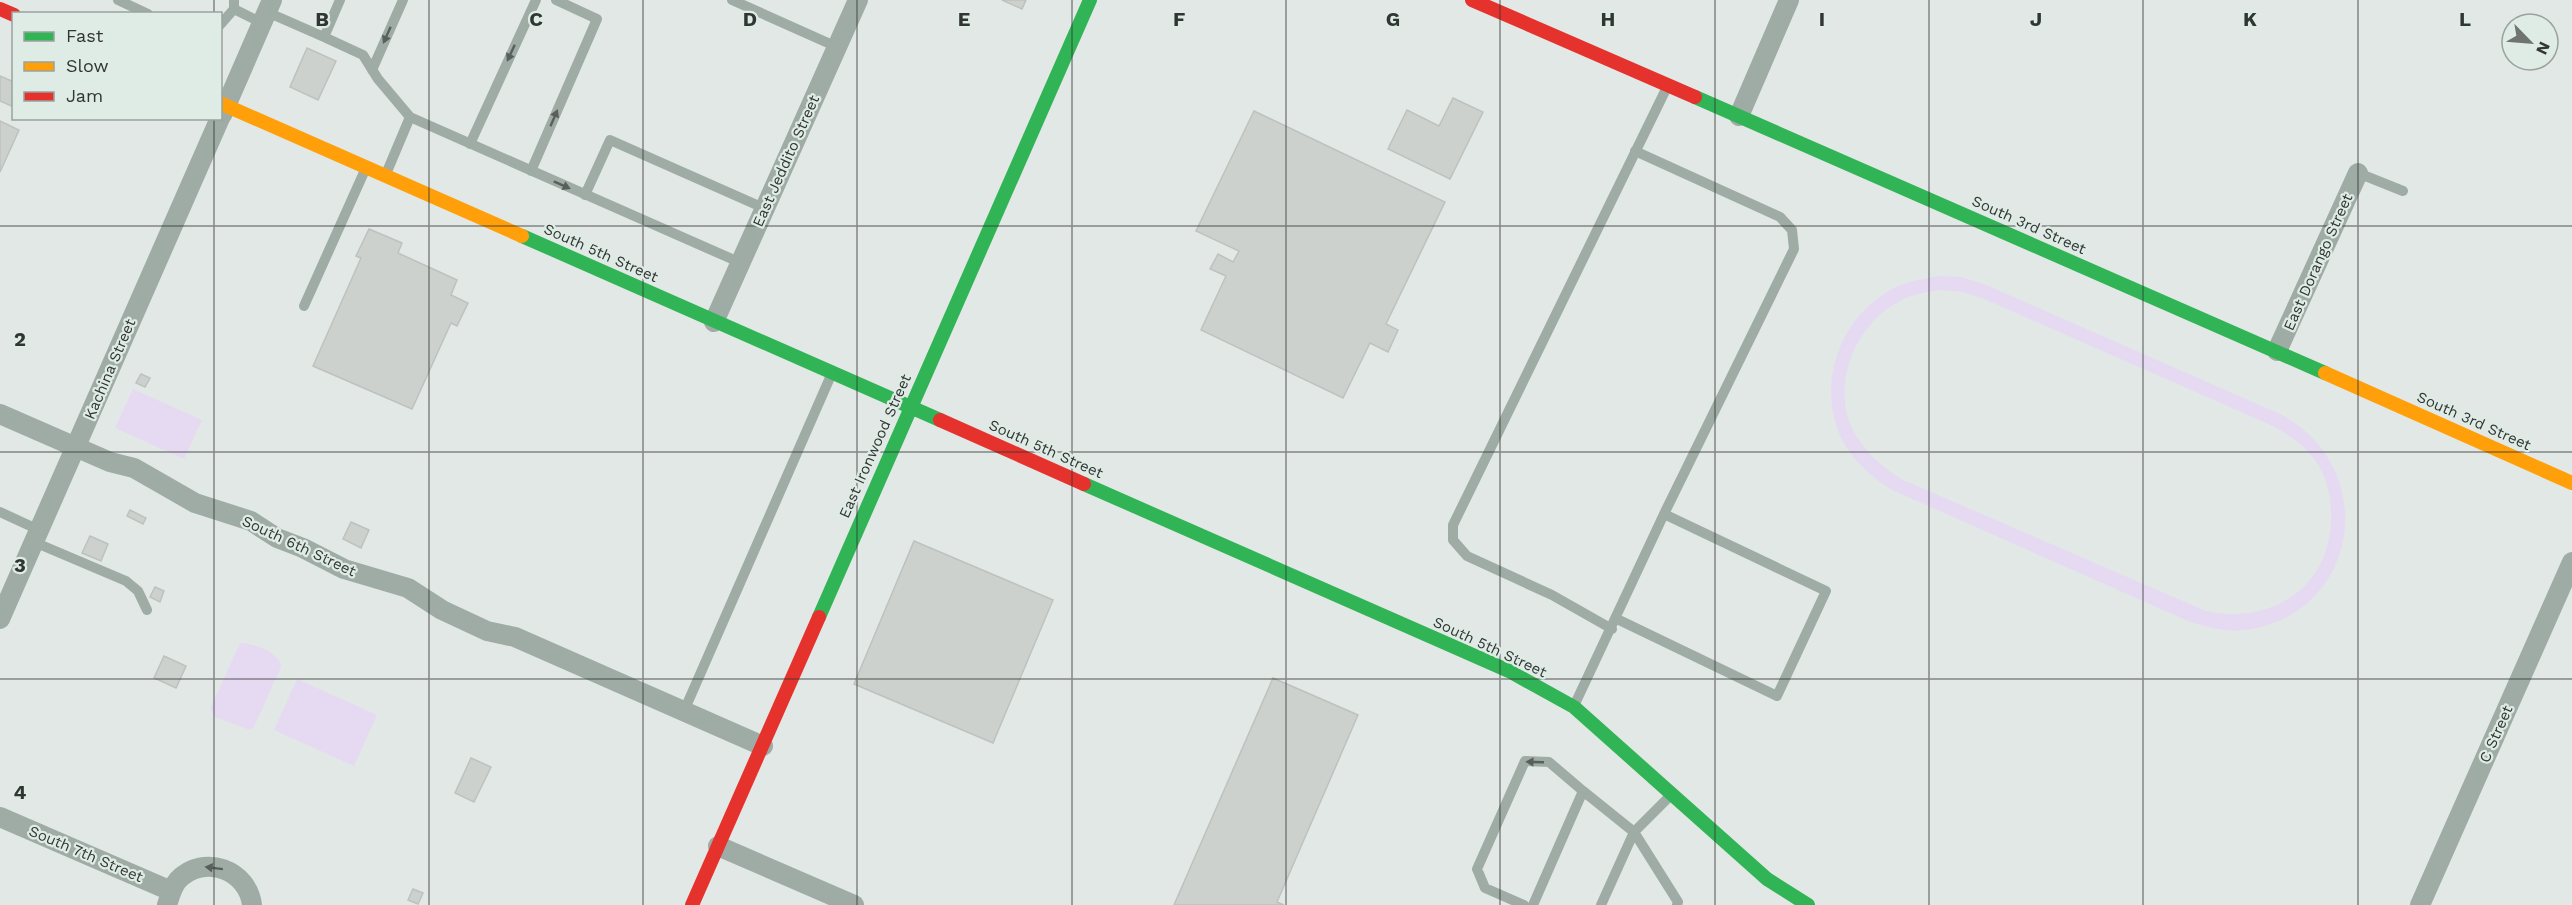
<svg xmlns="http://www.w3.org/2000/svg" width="2572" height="905" viewBox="0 0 2572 905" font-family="'Work Sans',sans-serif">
<rect width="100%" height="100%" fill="#e2e8e5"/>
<path fill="#e6daf3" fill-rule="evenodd" d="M1938 276 1961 277 1984 284 2280 414C2381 467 2361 614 2246 630 2227 633 2207 627 2188 621L1892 490C1868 475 1845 454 1836 425 1820 372 1844 314 1894 288 1908 281 1923 279 1938 276ZM1942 290 1962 292 1984 299 2275 427C2290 436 2304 445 2314 459 2327 476 2332 499 2331 520 2329 589 2270 625 2206 611L1901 479C1882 467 1867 453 1855 434 1829 388 1854 326 1898 302 1911 294 1927 292 1942 290Z
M133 389 202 420 184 459 115 428Z
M240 643C253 643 281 653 281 667L254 727 250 730 215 717 210 709Z
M297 679 377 715 354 766 274 730Z"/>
<path fill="#ccd1ce" stroke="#bdc2bf" stroke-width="1.5" d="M1002 0H1026L1022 9Z
M307 48 336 61 318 100 290 87Z
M0 76 14 82V107L0 101Z
M1453 98 1483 112 1450 179 1388 149 1407 110 1439 126Z
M1254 111 1445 202 1386 324 1398 330 1388 352 1370 343 1343 398 1201 330 1226 276 1210 269 1218 254 1233 262 1239 251 1196 231Z
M0 121 19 130 0 172Z
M369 229 402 243 398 253 457 280 451 295 468 303 457 326 451 323 412 409 313 366 361 258 356 256Z
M141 374 150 378 145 387 136 383Z
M130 510 146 518 143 524 127 516Z
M351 522 369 530 361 548 343 539Z
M90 536 108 544 101 561 82 553Z
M914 541 1053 600 993 743 854 684Z
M155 587 164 591 160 602 150 597Z
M164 656 186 666 176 688 154 678Z
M1273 678 1358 715 1277 902 1284 905H1174Z
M471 758 491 767 474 802 455 793Z
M413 889 423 893 418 904 408 900Z"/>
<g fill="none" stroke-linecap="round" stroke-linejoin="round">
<path stroke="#9faca6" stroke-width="10" d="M118 0 148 14
M234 0V9L262 23
M732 0 837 47
M267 12 324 37 340 0
M220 25 234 9
M324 37 363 55 378 79 410 117
M372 70 403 0
M470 144 536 0
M531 171 597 19 556 0
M2358 173 2403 191
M386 174 410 117 741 263
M585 195 610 140 766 209
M304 306 365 170
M0 512 39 530
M34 542 126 581 138 591 147 610
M1617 619 1777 696 1826 591 1664 514
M1612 629 1552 595 1467 556 1453 540V525L1668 85
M1574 706 1664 514 1794 249 1792 230 1780 217 1635 151
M684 711 832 373
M1634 832 1678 902 1677 905
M1524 905 1485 888 1477 869 1525 761 1549 762 1583 791
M1533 905 1583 791 1634 832 1670 796
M1601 905 1634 832"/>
<path stroke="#9faca6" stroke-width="20" d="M222 115 272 0
M1739 116 1789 0
M714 322 858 0
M2277 351 2358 173
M0 414 110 462 134 468 195 503 251 521 277 538 303 548 344 569 408 588 442 610 487 631 515 637 763 746
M0 619 220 118
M0 817 171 891
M718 846 854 905
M167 905C170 896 172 887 178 880 204 853 248 870 252 905
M2420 905 2572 562"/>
<path stroke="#30b455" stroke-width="14" d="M1695 97 2325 373
M522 236 940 420
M1084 484 1509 671 1574 707 1767 879 1808 905
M819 617 1090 0"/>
<path stroke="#ff9f0a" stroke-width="14" d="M220 103 522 236
M2325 373 2572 483"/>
<path stroke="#e5322d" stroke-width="14" d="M1472 0 1695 97
M0 9 14 15
M940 420 1084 484
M692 905 819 617"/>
</g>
<defs><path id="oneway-solid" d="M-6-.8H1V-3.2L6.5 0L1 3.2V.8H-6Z" transform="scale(1.5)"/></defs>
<g fill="#585f5c">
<use href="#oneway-solid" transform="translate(387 35) rotate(114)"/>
<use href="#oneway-solid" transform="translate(511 53) rotate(115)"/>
<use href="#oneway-solid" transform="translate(554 118) rotate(-67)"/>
<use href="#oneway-solid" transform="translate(562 185) rotate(24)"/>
<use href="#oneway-solid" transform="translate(1535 762) rotate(-178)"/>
<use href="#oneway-solid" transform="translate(214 868) rotate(-173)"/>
</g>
<path fill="none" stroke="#313634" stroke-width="1.5" stroke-opacity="0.55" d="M214 0V14M429 0V905M643 0V905M857 0V905M1072 0V905M1286 0V905M1500 0V905M1715 0V905M1929 0V905M2143 0V905M2358 0V905M214 118V905M0 226H2572M0 452H2572M0 679H2572"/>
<g text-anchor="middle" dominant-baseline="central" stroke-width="4.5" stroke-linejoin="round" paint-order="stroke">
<g font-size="15" fill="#313634" stroke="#dfebe5">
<text transform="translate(786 161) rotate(-66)">East Jeddito Street</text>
<text transform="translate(2029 225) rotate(24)">South 3rd Street</text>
<text transform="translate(601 253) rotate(24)">South 5th Street</text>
<text transform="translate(2318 262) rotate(-66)">East Dorango Street</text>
<text transform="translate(110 369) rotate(-67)">Kachina Street</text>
<text transform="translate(2474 421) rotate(24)">South 3rd Street</text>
<text transform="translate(875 446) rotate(-66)">East Ironwood Street</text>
<text transform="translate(1046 449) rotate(24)">South 5th Street</text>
<text transform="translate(299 546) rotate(25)">South 6th Street</text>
<text transform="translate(1490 647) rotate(25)">South 5th Street</text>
<text transform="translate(2496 734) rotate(-66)">C Street</text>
<text transform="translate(86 854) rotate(23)">South 7th Street</text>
</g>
</g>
<g font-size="20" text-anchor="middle" font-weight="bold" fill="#313634" stroke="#dfebe5" stroke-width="4.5" stroke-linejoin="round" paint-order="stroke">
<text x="322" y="26">B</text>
<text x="536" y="26">C</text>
<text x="750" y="26">D</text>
<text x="964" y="26">E</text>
<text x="1179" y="26">F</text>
<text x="1393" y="26">G</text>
<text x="1608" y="26">H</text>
<text x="1822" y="26">I</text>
<text x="2036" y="26">J</text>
<text x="2250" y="26">K</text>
<text x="2465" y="26">L</text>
<text x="20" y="346">2</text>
<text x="20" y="572">3</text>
<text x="20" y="799">4</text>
</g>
<rect x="12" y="12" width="210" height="108" fill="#dfebe5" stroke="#99a39e" stroke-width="1.5"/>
<rect x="24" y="32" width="30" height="9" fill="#30b455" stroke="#99a39e" stroke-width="1.5"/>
<text x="66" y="42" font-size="18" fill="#313634">Fast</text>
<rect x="24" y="62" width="30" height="9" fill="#ff9f0a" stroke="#99a39e" stroke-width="1.5"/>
<text x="66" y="72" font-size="18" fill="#313634">Slow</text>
<rect x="24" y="92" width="30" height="9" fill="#e5322d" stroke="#99a39e" stroke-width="1.5"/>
<text x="66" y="102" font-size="18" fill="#313634">Jam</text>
<g transform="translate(2530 42) rotate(115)"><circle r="28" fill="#dfebe5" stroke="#99a39e" stroke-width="1.5"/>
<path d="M0-4.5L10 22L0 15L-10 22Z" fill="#6f7472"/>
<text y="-9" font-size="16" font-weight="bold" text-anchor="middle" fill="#313634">N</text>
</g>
</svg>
